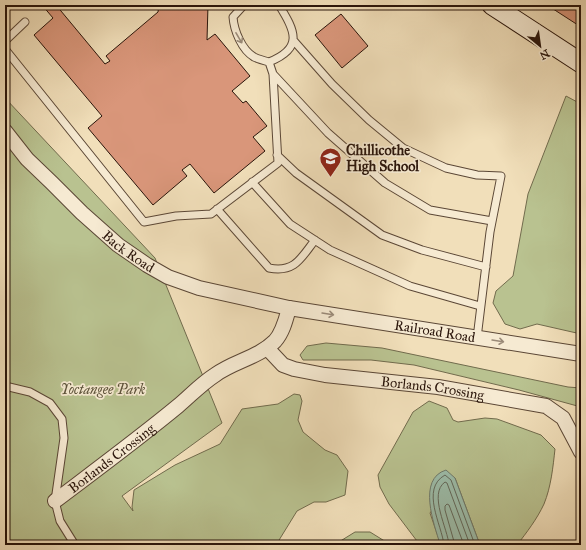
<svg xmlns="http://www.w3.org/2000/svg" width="586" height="550" viewBox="0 0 586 550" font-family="'IM FELL Great Primer',serif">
<rect width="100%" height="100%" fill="#f1dfba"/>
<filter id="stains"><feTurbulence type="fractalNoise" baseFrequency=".005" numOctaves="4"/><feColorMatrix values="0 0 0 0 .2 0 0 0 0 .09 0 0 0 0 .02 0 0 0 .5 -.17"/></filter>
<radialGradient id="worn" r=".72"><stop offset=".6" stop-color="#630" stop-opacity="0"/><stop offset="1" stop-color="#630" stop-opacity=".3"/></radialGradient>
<path fill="#b9c290" stroke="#716b4d" d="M566 96 581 104V334L537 324 520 329 505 324 493 303 496 291 513 276 528 194Z
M5 98 155 258 222 423 122 496 133 511 132 507 134 490 175 465 220 444 242 409 278 404 294 394 300 395 302 401 298 420 303 432 325 450 337 455 348 471 345 495 326 502H314L297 511 276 545H5Z
M326 343 382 348 568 387 581 388V407L519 390 414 365 371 360H303L300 355 307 346Z
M429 401 447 408 453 420 458 422 485 418 497 419 541 435 555 449C553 467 551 487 544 504 537 519 527 532 517 545H480L455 478 430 513 441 545H420L389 504 380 487 378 475 413 412Z
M355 532H370L391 545H334Z"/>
<path fill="#9cbdaa" stroke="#6e796a" d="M446 470 455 478 480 545 440 544C434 524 417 479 446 470Z"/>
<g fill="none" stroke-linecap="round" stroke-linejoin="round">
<path stroke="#62685a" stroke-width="1" d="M444 545C442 525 420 489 445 475L451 480 475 545
M449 545C448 529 428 494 445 482L447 483 470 545
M455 545 445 510V506L447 504 449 505 464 545"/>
</g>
<path fill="#d9967a" stroke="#29140a" d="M42 5H56L105 64 110 61 106 56 158 12 159 5H208L207 40 215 34 250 76 232 91 243 103 246 101 267 126 253 137 265 151 214 193 190 164 182 170 187 176 153 205 88 128 102 116 34 35 53 18Z
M547 5H581V27Z
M341 14 368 46 342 68 315 35Z
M5 193 9 194 5 219Z"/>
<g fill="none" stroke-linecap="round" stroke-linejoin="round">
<defs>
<path id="lane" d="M244 5 233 17C234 31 242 50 254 57 258 59 265 61 269 62 304 48 295 31 279 5
M5 41 25 22
M294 41 332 84 369 120 403 148 446 168 477 175 501 176 490 232 477 338
M5 49 144 222 176 216 211 214 278 163 273 74 269 62
M273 74 328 133 385 183 430 210 492 221
M277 155 296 173 382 235 422 250 486 267
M252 182 290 224 330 250 410 286 480 306
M217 209 269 268C295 273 301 258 315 240
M5 386 30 392 50 403 62 419 64 438 55 501 60 521 75 545"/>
<g id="street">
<path id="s1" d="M5 131 27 159 52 183 82 213 118 245 147 265 168 277 199 288 289 308 581 354"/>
<path id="s2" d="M267 348 283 365 294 369 325 375 438 387 546 406 563 418 581 452"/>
<path id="s3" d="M55 501C96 470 138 439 178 406 190 396 201 384 215 375 234 361 258 358 275 341 283 332 286 319 289 308"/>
</g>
<path id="secondary" d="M492 5 581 63"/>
</defs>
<use href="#lane" stroke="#5b4736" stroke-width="9"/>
<use href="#street" stroke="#5b4736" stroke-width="16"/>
<use href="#secondary" stroke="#29140a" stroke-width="21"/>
<use href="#lane" stroke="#f6ead2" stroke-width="7"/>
<use href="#street" stroke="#f6ead2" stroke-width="14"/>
<use href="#secondary" stroke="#f6ead2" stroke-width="19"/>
</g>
<defs><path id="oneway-shaft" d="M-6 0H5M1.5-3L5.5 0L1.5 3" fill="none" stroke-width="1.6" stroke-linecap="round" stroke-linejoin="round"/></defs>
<g stroke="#9a8a78">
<use href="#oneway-shaft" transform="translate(239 38) rotate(60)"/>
<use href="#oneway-shaft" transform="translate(328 314) rotate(9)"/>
<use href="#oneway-shaft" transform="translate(498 341) rotate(9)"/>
</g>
<defs>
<symbol id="school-pin" viewBox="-11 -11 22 30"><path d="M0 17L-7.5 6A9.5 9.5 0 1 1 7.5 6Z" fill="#8f2418" stroke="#f6ead2"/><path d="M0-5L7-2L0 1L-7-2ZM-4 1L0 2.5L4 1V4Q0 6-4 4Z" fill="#fff"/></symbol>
</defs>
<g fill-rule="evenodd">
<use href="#school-pin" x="318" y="146" width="25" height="34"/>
</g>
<g text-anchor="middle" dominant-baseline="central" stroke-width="3.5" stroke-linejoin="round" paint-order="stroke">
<g font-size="14" font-weight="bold" fill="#29140a" stroke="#f6ead2" text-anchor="start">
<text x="346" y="150">Chillicothe<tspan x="346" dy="16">High School</tspan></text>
</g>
<g font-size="14" fill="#29140a" stroke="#f6ead2">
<text stroke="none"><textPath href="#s1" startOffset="173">Back Road</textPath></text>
<text stroke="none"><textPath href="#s1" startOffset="493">Railroad Road</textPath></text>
<text stroke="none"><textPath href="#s2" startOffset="175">Borlands Crossing</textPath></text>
<text stroke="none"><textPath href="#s3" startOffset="71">Borlands Crossing</textPath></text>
</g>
<g font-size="14" font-style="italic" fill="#5b5139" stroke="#f6ead2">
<text x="103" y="389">Yoctangee Park</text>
</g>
</g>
<rect width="586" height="550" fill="none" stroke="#f1dfba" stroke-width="20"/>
<rect x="6" y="6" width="574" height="538" fill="none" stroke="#29140a" stroke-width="2"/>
<rect x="10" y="10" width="566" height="530" fill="none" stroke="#29140a"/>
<g transform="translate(540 46) rotate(151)" stroke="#f6ead2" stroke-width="3" paint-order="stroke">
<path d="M0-3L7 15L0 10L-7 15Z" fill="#29140a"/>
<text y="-6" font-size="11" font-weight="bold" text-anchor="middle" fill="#29140a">N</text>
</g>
<rect width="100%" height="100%" filter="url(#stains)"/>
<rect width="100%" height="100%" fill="url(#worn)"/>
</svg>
